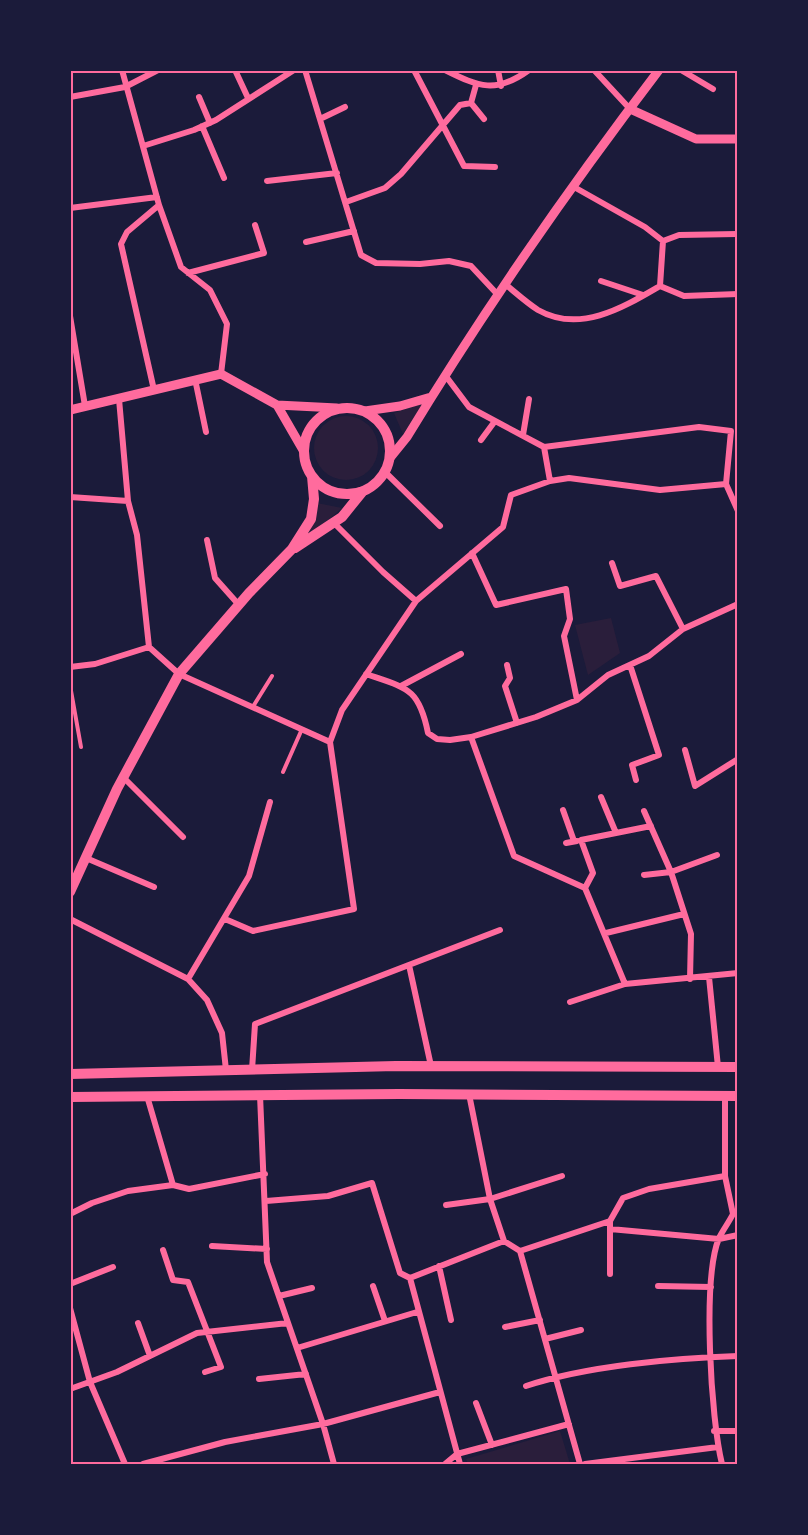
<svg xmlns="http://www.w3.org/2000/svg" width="808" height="1535" viewBox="0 0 808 1535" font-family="'Times New Roman',serif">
<rect width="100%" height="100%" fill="#1b1b3a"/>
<path fill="#2a1e3b" d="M424 403 403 434 394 413Z
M314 448a32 32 0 1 1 64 0a32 32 0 1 1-64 0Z
M317 503 342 508 309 537Z
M611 618 620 653 588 675 575 625Z
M560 1431 570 1464H468L466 1459Z"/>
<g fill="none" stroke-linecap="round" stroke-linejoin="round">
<path stroke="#ff6b9d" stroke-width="4" d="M70 685 81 747
M254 705 272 676
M283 772 302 729"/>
<path stroke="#ff6b9d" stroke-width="6" d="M122 70 159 205 127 232 121 244 154 390
M235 70 248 98
M305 70 361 255 376 263 420 264 449 261 471 266 498 295
M414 70 464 166 495 167
M445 70C479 87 496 94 529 70
M498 70 501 86
M594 70 630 109
M681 70 713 89
M70 97 125 87 158 70
M199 97 210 123
M471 103 484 119
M320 119 345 107
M202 126 224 178
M143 146 194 130 216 120 294 70
M267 181 337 173
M574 187 645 227 663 241
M346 202 385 188 401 174 460 105 471 103 476 85
M159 205 181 267 210 290 227 324 221 374
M70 208 157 197
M663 241 679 235 737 234
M306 242 354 231
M188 273 264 253 255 225
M601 281 643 295
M505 284C516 293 527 303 538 310 580 334 624 307 660 286L684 296 738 294
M660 286 663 241
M70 316 85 406
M445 375 469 407 544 447 699 427 731 431 726 484 738 511
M195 379 206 432
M119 399 128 501 137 535 149 647 179 674 330 742
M523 435 529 399
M481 440 495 421
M544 447 550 481
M385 472 440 526
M70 497 128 501
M334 523 383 572 416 601
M207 540 215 578 239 605
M472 553 496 605 566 589 570 619 564 636 577 700
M612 563 620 586 656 576 683 629
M507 665 510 678 505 686 517 723
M630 665 659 755 632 765 636 780
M70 667 95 664 149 647
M366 674C407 688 419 688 428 733L437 739 450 740 471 737 514 856 585 888 625 984
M401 686 461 654
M471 737 536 717 577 700 608 675 649 656 683 629 738 604
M685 750 695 786 738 759
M123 777 183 837
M601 797 616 833
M563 810 574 841
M644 811 671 872 691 934 690 979
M566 843 577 841
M86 858 154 887
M644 875 671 872 717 855
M585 888 593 873 581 840 651 826
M70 919 188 979 207 1000 222 1033 226 1070
M225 919 253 931 354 909 330 742 342 710 416 601 503 527 511 495 550 481 569 478 660 490 726 484
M606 933 684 914
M409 965 431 1066
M709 977 718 1067
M188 979 249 876 270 802
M570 1002 625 984 738 973
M252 1070 255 1024 500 930
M469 1094 490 1199 504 1241 520 1251 580 1464
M260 1095 267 1262 323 1424 334 1464
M147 1096 173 1185
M266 1201 328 1196 372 1183 400 1273 410 1278 460 1464
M446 1205 490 1199 562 1176
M70 1214 92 1203 128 1191 173 1185 189 1189 265 1174
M610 1221V1229L719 1239 738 1235
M610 1221 623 1198 649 1189 725 1176
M212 1246 267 1249
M163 1250 173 1280 188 1282 221 1367 205 1372
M520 1251 610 1221
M439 1266 451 1320
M610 1274V1229
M410 1278 504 1241
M70 1284 113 1267
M373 1286 385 1321
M658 1286 711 1287
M279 1296 312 1288
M70 1308 90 1382 125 1464
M138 1323 150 1356
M505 1327 540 1320
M545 1339 581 1330
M297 1348 417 1312
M259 1379 306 1374
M526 1386C586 1366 674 1358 738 1356
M70 1389 117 1372 197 1333 288 1323
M476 1403 492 1445
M714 1431H738
M143 1464 225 1442 323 1424 440 1392
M445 1464 457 1454 569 1424
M585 1464 718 1447
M722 1464C711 1420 702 1279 719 1238 723 1230 729 1222 733 1214L725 1176V1096"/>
<path stroke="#ff6b9d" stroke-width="9" d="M630 109 696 139H738
M277 405 303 450
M70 410 221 374 277 405 337 408
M365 411 400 406 431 397
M390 458 407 437C484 310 569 188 659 70"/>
<path stroke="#ff6b9d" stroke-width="10" d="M304 451a43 43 0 1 1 86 0a43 43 0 1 1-86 0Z
M295 548 342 517 363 491
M70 892 117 789 179 674 249 593 292 549 311 519 314 499 312 476"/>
<path stroke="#ff6b9d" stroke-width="10" d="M70 1074 396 1066 738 1067
M70 1097 399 1094 738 1096"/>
</g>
<rect width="808" height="1535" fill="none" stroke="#1b1b3a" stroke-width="144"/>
<rect x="72" y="72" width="664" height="1391" fill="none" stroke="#ff6b9d" stroke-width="2"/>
</svg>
